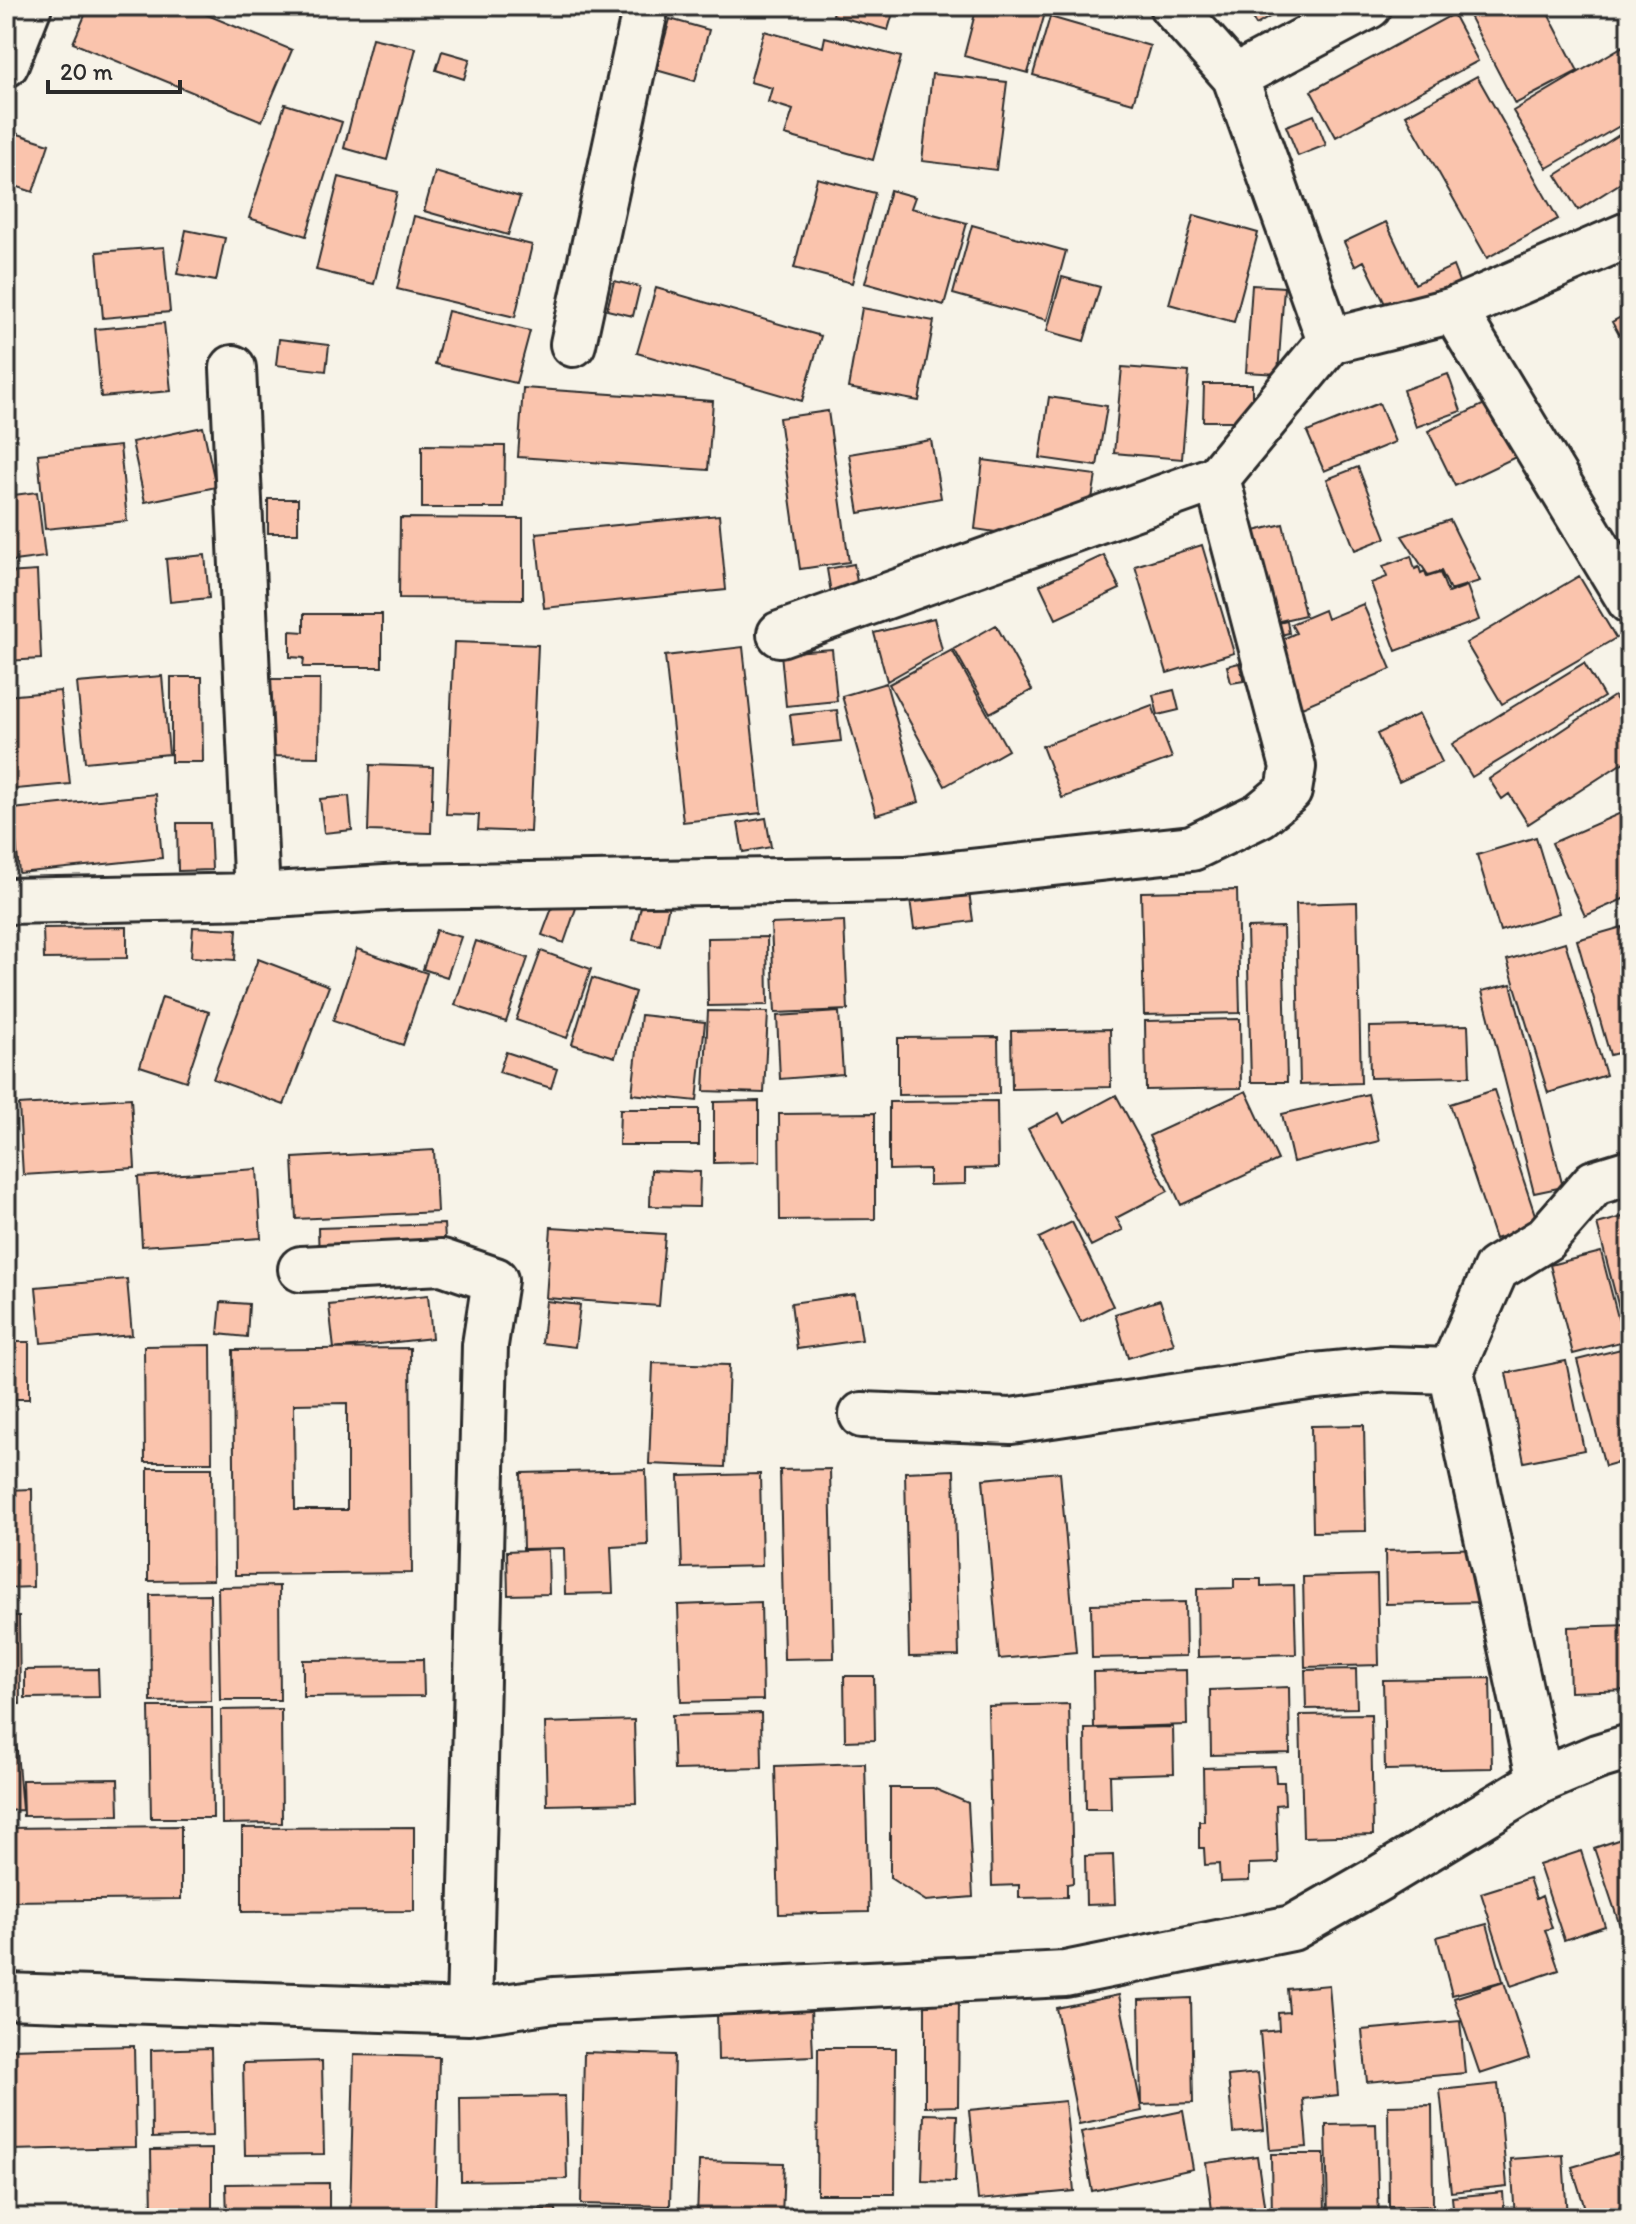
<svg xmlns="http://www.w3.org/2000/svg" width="1636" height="2224" viewBox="0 0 1636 2224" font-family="Itim,sans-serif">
<rect width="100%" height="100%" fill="#f7f3e8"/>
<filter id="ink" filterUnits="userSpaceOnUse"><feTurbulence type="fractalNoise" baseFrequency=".0125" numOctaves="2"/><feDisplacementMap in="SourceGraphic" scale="16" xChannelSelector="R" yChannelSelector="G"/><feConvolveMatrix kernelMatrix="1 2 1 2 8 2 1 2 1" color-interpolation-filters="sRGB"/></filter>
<g filter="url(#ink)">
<path fill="#fac4ad" stroke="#2b2b2b" stroke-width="2" fill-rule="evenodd" d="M89 6H186L292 50 262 121 73 43Z
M757 6H790L788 14Z
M835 6H895L888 30 833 15Z
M977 6H1047L1028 73 964 56Z
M1245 6H1288L1256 25Z
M1483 6H1544L1578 71 1515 104 1468 14Z
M1453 14 1478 61 1336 137 1311 91Z
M1050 17 1150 46 1133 103 1033 75Z
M670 19 709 30 695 81 656 70Z
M764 31 823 47 825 37 901 57 873 160 785 135 793 110 768 102 772 88 750 82Z
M372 38 416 48 387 160 344 148Z
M1630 42V120L1547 168 1513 111Z
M442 51 470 59 464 79 436 70Z
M932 74 1007 82 996 170 922 161Z
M1477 76 1558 219 1487 258 1406 115Z
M285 104 342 122 306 236 249 218Z
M1314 115 1326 145 1298 156 1286 126Z
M1630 128V177L1578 210 1556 175Z
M15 133 49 144 33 192 6 183V161Z
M435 172 520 197 508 235 424 211Z
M339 177 397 192 374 284 316 270Z
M817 178 875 193 852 283 794 268Z
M890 190 915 197 911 208 967 223 944 305 865 283Z
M1194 215 1258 233 1234 322 1169 304Z
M414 216 532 245 515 317 397 289Z
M1386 222 1415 284 1453 266 1465 297 1387 308 1364 261 1355 266 1344 242Z
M972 225 1066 251 1047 320 953 294Z
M186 230 225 238 216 281 177 274Z
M164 247 170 312 103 318 97 252Z
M1062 277 1100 287 1084 341 1047 331Z
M614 281 640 287 633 316 607 310Z
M1252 285 1284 287 1278 374 1246 372Z
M656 288 821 336 802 401 637 353Z
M862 308 934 321 919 401 848 388Z
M448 311 530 331 516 383 435 364Z
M1630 312V355L1612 322Z
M164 323 171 391 101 397 95 329Z
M279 339 329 345 326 371 276 365Z
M1122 367 1189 372 1182 459 1114 453Z
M1448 374 1461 411 1416 427 1403 390Z
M1204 384H1252V421H1203Z
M523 388 713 401 708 470 518 457Z
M1049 397 1107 406 1097 466 1040 458Z
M1495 399 1522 454 1455 486 1428 431Z
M1379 403 1395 442 1324 471 1307 432Z
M828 411 849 562 800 569 779 418Z
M203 427 216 487 145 502 132 442Z
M931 440 941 498 859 513 849 454Z
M422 445 505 446 504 508H422Z
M120 446 127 521 45 529 38 454Z
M983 460 1096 475 1089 517 1018 525 1016 535 975 529Z
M1358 467 1386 538 1355 550 1327 479Z
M37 492 45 557 6 562V496Z
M268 499H298V533H268Z
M719 515 726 590 544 608 536 533Z
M400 518 523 519V599L399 598Z
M1450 520 1480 581 1450 590 1441 571 1428 575 1402 536Z
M1283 524 1305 615 1267 624 1246 533Z
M1202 545 1234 653 1167 673 1135 566Z
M205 555 209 598 170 602 166 559Z
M1104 555 1120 589 1056 619 1040 585Z
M1411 556 1415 569 1419 567 1421 573 1425 571 1427 577 1440 573 1448 593 1467 586 1479 620 1396 651 1371 583 1387 577 1383 566Z
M854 564 859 594 832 599 827 569Z
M37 571 41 659 6 661V573Z
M1579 576 1616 638 1502 704 1466 643Z
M1363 604 1391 669 1302 707 1274 643 1296 633 1291 624 1324 610 1327 619Z
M304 614H382V667H303L304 658 290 657V631L304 632Z
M934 618 942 650 887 681 874 633Z
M1287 621 1289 633 1268 638 1265 626Z
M996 625 1032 690 990 713 954 649Z
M454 642 538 645 530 832 478 830 479 815 446 814Z
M743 647 761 813 683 822 665 656Z
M832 649 837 701 786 706 781 653Z
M952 650 1008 750 945 786 889 684Z
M1239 663 1244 681 1231 683 1227 666Z
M1584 663 1604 697 1472 777 1452 744Z
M162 676 169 754 85 762 77 683Z
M171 677H202L203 762H171Z
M268 679H320L319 757 265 756Z
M886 683 919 802 876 815 842 696Z
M1630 683V705L1620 690Z
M1174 690 1179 710 1158 715 1153 695Z
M60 691 70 784 6 790V696Z
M1614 696 1630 719V758L1528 824 1509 794 1502 799 1489 779Z
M1152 705 1172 758 1062 798 1042 746Z
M837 710 841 741 794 746 790 715Z
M1419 714 1442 762 1399 782 1377 734Z
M370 765 433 767 431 833 368 831Z
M156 794 162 858 19 873 13 809Z
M349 796 352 830 324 833 320 799Z
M1630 809V896L1585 916 1552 843Z
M766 818 771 847 743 852 738 823Z
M177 823H210L212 870 178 871Z
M1536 837 1559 913 1500 931 1477 855Z
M968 884 973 921 914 929 909 892Z
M1237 890 1240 1013 1144 1015 1141 892Z
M644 894 670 900 660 946 633 940Z
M555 900 576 908 564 943 542 935Z
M1357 902 1361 1083 1300 1085 1296 904Z
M844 921 848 1010 775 1013 771 924Z
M127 927V958L44 959 43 928Z
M193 927 237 929 235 960 191 957Z
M1283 927 1287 1082H1251L1247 928Z
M1622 927 1630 956V1050L1610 1055 1577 940Z
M436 930 461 937 447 977 423 969Z
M767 937 768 1005 708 1006 707 938Z
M476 941 528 958 506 1022 455 1005Z
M1565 942 1606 1075 1548 1093 1507 960Z
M357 949 427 973 403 1045 333 1021Z
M541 951 591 969 567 1038 516 1020Z
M258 959 329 986 284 1105 213 1079Z
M592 978 635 992 615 1057 572 1044Z
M1511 984 1563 1187 1534 1193 1482 991Z
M162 997 209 1012 186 1081 140 1066Z
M708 1011 768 1012 764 1093 704 1091Z
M839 1012 843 1074 780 1079 777 1016Z
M641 1015 705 1022 697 1101 632 1094Z
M1240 1019 1241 1088 1146 1090 1145 1021Z
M1468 1025 1470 1076 1370 1078 1369 1027Z
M1110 1029 1111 1087 1012 1089 1011 1031Z
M998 1037 999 1094 898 1095V1038Z
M506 1052 557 1069 551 1088 499 1072Z
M1494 1090 1538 1224 1495 1239 1450 1104Z
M1246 1091 1278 1160 1181 1205 1149 1136Z
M1368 1094 1379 1141 1293 1162 1282 1114Z
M1116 1095 1168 1191 1116 1218 1123 1230 1091 1246 1028 1129 1059 1113 1064 1123Z
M131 1098 135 1168 23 1175 19 1105Z
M759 1101V1162L714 1163V1102Z
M997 1101 998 1168 965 1169V1184L929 1185V1169L889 1170V1102Z
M620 1109H699V1145H619Z
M875 1113V1219L780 1220 779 1114Z
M434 1150 437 1212 296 1219 293 1158Z
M257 1169 261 1238 142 1246 138 1177Z
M651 1170 700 1172 699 1207 650 1206Z
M1630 1215V1314L1621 1316 1597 1224Z
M1072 1222 1113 1306 1081 1322 1039 1238Z
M444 1224 446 1255 319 1261 318 1228Z
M551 1227 665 1234 659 1306 546 1298Z
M1601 1252 1624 1341 1573 1354 1550 1265Z
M127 1279 132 1335 41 1343 36 1287Z
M855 1294 862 1340 797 1349 791 1303Z
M428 1295 432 1338 334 1349 329 1305Z
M1160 1300 1174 1344 1128 1358 1115 1314Z
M546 1301 580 1305 575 1347 542 1343Z
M221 1302 249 1304 247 1337 218 1334Z
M6 1342H29V1399H6Z
M211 1345 212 1462H145L144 1346Z
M1629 1347 1630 1459 1605 1466 1577 1360Z
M410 1348 412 1573 235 1575 233 1350ZM347 1403V1510H295L294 1404Z
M1566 1361 1584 1450 1524 1462 1506 1373Z
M653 1363 729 1365 725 1467 649 1464Z
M1364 1425 1366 1531 1313 1532 1311 1426Z
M148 1468H212L213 1580 148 1581Z
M830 1469 834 1658 784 1659 780 1470Z
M646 1470 648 1545 611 1547 613 1593 565 1594 564 1548 523 1549 521 1473Z
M954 1470 959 1656 909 1657 905 1472Z
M1060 1472 1076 1652 999 1659 983 1479Z
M760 1474 762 1566 682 1568 679 1476Z
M32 1489 33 1587 6 1588V1490Z
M1484 1548 1485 1602 1386 1604 1385 1551Z
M548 1549 549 1594 508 1595 507 1551Z
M1377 1575 1379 1665 1305 1667 1303 1577Z
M1234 1579H1261V1586L1294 1585 1296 1654 1198 1657 1197 1589 1234 1588Z
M279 1586 280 1700H220L218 1587Z
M210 1594 211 1701 151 1702 150 1595Z
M761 1602 763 1700 681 1702 678 1605Z
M1185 1602 1186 1656 1092 1658 1091 1604Z
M6 1616H19L20 1704H6Z
M1630 1625V1690L1570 1692 1568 1627Z
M423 1659 424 1696 303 1697V1660Z
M98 1669 99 1697 25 1698V1670Z
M1356 1669 1357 1708 1306 1709 1305 1670Z
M1186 1670 1187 1725 1094 1728 1093 1672Z
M844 1676H874L875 1740 845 1741Z
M1490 1678 1492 1768 1385 1770 1383 1680Z
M1289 1687 1290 1753 1211 1755 1210 1690Z
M1069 1704 1073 1883 1067 1884V1897L1019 1898V1885L992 1886 988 1706Z
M149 1707H212L213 1818H151Z
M281 1709 282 1823 222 1824 221 1710Z
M761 1713 762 1768 674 1770 672 1715Z
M1371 1714 1373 1835 1303 1837 1300 1715Z
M634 1720 636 1803 547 1805 545 1723Z
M1173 1727 1174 1773 1110 1775 1111 1809H1086L1085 1729Z
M15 1728 22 1810 6 1811V1729Z
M865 1763 869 1912 779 1914 775 1766Z
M1275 1766 1276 1782H1284L1285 1804 1276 1805 1278 1863 1249 1864V1881L1220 1882 1219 1864 1205 1865 1204 1848H1199V1821H1204L1203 1768Z
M118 1779 119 1815 23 1816 22 1780Z
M890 1788H933L968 1803 973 1897 926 1901 890 1878Z
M181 1826V1899L8 1901 7 1828Z
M414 1827V1911L242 1912V1828Z
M1630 1836V1926L1621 1929 1594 1848Z
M1581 1851 1605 1926 1564 1940 1539 1865Z
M1113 1855 1115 1904 1086 1905 1085 1856Z
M1529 1878 1536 1899 1542 1896 1552 1928 1545 1930 1559 1970 1511 1986 1481 1893Z
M1487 1924 1503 1981 1452 1995 1437 1937Z
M1504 1982 1529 2058 1480 2074 1454 1998Z
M1329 1985 1338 2095 1303 2099 1307 2147 1270 2150 1260 2032 1279 2030 1278 2013 1289 2012 1287 1989Z
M1119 1995 1142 2111 1079 2124 1056 2008Z
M925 1998H959L958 2106 925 2107Z
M1191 1998 1193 2103 1141 2105 1139 2000Z
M811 2007 813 2056 718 2060 717 2011Z
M1460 2021 1465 2073 1367 2082 1362 2030Z
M134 2046 136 2147 11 2150 10 2049Z
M211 2048 213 2136 152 2138 151 2050Z
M818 2048H896L895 2194H817Z
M584 2052 674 2055 670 2206 581 2204Z
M354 2055 439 2057 435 2218H350Z
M322 2061 324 2154 245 2155 243 2063Z
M1258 2073 1264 2130 1233 2133 1228 2076Z
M1498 2084 1507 2186 1451 2192 1440 2090Z
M565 2096 567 2179 461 2181 460 2098Z
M1065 2101 1074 2191 978 2200 969 2110Z
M1432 2105 1433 2206 1389 2207 1388 2106Z
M1183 2111 1193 2169 1092 2191 1081 2132Z
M924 2114 957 2115 955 2182 922 2181Z
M1376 2124 1379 2218H1328L1326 2125Z
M212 2149V2218H152L151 2150Z
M1629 2150 1630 2218H1588L1572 2167Z
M1271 2154H1324L1325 2218H1272Z
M1563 2155 1567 2218H1515L1511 2159Z
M1257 2156 1266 2218H1213L1206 2163Z
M699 2161 784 2163 782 2218H697Z
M329 2183V2218H227L226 2184Z
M1503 2192 1505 2218H1454L1452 2197Z
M1108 2208 1110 2218H1041V2217Z
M556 2209 557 2218H464V2211Z
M812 2209 830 2210V2218H812Z
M578 2212 679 2216V2218H578Z"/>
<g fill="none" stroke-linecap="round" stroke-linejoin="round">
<defs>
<path id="minor" d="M1172 6 1235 77 1330 341
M6 64 29 6
M1235 77 1369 6
M1454 310 1630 601
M573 344 646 6
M233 368 257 896
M780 634 1217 478 1330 341 1454 310 1630 234
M6 901 257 896 401 887 905 879 1192 848 1260 815 1289 791 1293 767 1217 478
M301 1269 442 1262 495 1280 485 1345 469 2012
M1451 1371 1496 1269 1545 1239 1594 1183 1630 1172
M862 1415 1011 1421 1315 1376 1387 1369 1451 1371 1540 1781
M6 1996 469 2012 554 2000 1065 1974 1292 1928 1383 1876 1540 1781 1597 1757 1630 1747"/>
</defs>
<use href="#minor" stroke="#2b2b2b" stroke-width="50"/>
<use href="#minor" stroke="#f7f3e8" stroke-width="44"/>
</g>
</g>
<rect width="1636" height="2224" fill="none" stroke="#f7f3e8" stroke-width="32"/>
<rect x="16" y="16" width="1604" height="2192" fill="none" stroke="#2b2b2b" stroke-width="3" filter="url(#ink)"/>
<path d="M48 80v12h132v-12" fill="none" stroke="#2b2b2b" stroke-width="4"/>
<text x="60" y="80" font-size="24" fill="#2b2b2b" stroke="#f7f3e8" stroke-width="6" paint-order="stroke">20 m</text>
</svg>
